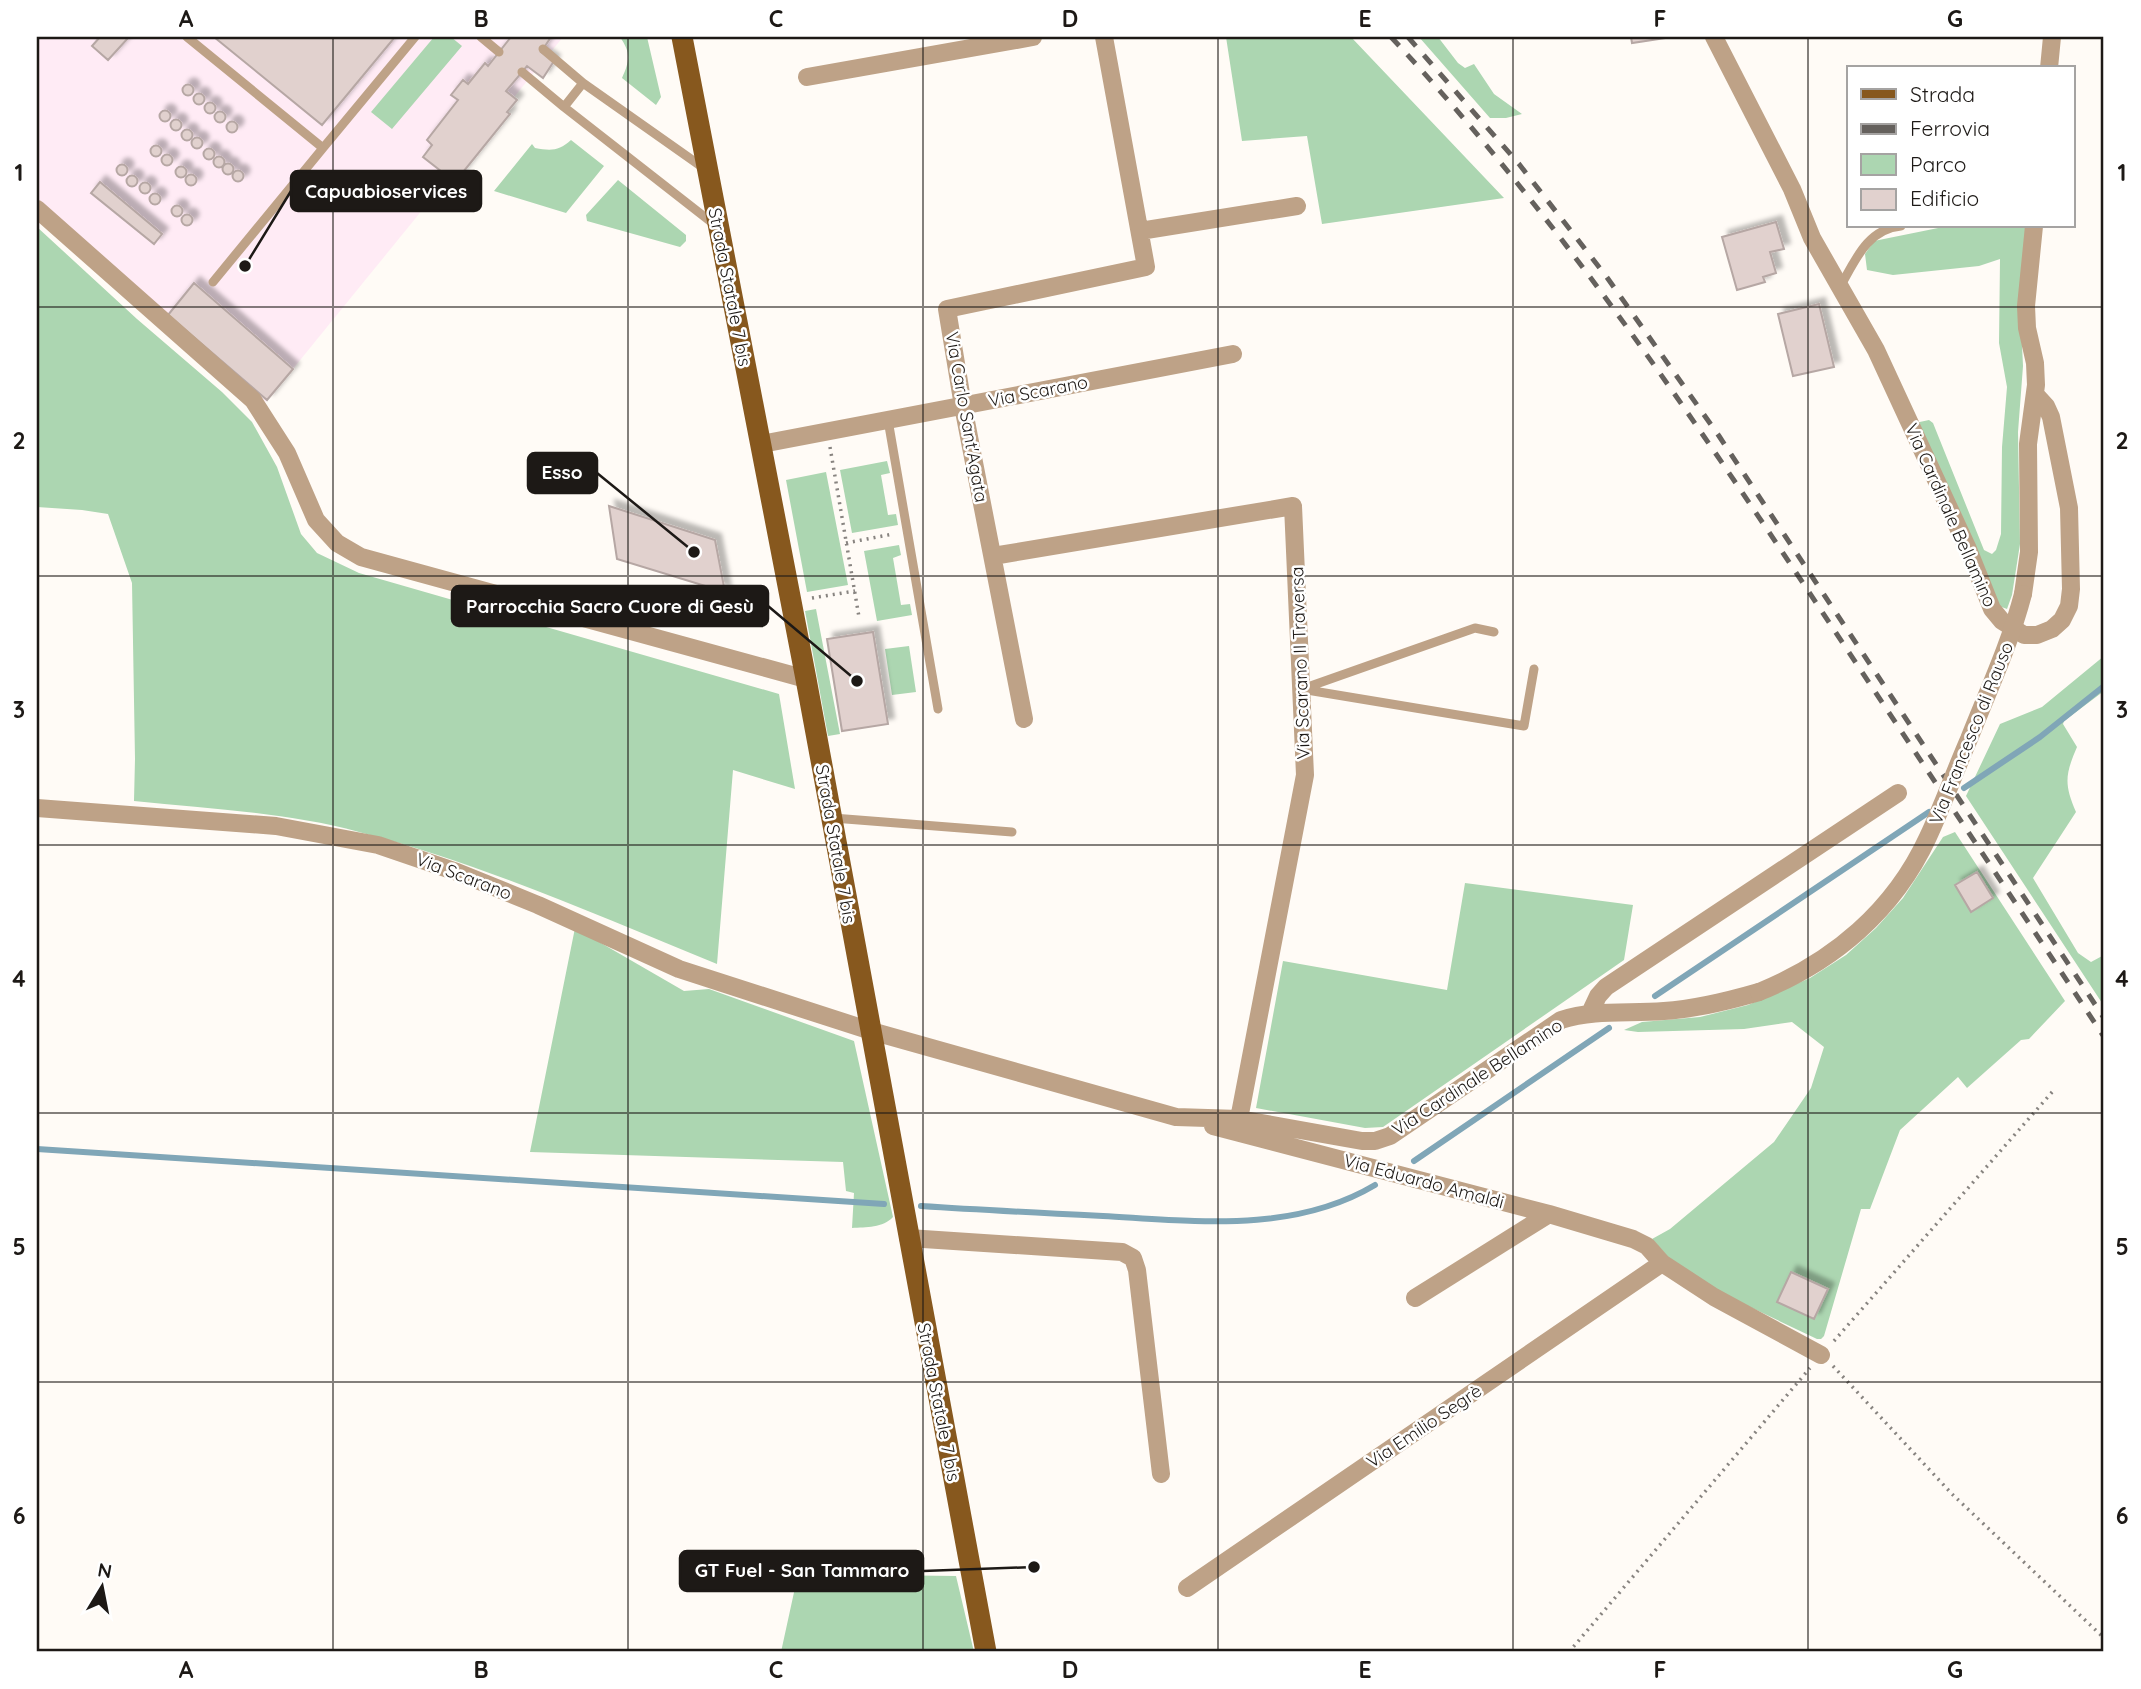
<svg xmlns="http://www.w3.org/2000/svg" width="2141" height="1689" viewBox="0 0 2141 1689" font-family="Quicksand,sans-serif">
<defs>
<filter id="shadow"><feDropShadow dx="6" dy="-6" stdDeviation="2" flood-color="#0004"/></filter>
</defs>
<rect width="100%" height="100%" fill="#fffbf6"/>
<path fill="#ffebf5" d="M37 37H563L266 402 37 198Z"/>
<path fill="#acd6b1" d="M434 37H451L462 46 392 129 371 112Z
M620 37H647L661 97 656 105 622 78C630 60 631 53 620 37Z
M1226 37H1351L1504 198 1322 224 1307 136 1242 141Z
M1419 37H1438L1458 63 1465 68 1474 64 1494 94 1522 114 1506 118H1490Z
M571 140 604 166 566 213 494 191 532 144 535 148C551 151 559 151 571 140Z
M618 180 686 235V241L680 247 587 221 586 215Z
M1948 226H2029L2021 324 2023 366 2018 432 2020 544 2012 595 2007 609 1999 606 1915 423 1929 420 1933 423 1984 550 1992 554 1996 550 2001 534 2002 447 2007 387 1999 343 2000 259 1979 266 1893 275 1867 270 1865 254 1874 241Z
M37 227 137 319 222 392 252 422 277 467 301 534 317 553 359 573 779 694 795 789 733 770 717 964C599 916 483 864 359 832 286 812 209 809 134 801L135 759 132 583 108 514 82 510 37 507Z
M887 461 890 473 881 475 888 515 896 514 898 525 852 533 840 470Z
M826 472 848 585 807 592 786 480Z
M899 545 901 555 893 558 901 605 910 604 912 615 877 621 864 551Z
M816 609 840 734 828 736 805 611Z
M909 646 916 692 892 695 885 649Z
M2104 656V691L2064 721 2063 724 2077 747C2065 775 2064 784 2076 812L2033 878 2078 953 2091 962 2104 955V1006L1966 796 2000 724 2042 707Z
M1955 832 2065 1001 2029 1039 2021 1040 1967 1088 1958 1077 1900 1130 1870 1209H1861L1824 1336 1821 1339H1817L1706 1286 1676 1266 1652 1239 1670 1229 1774 1142 1811 1088 1824 1047 1792 1022 1744 1029 1638 1032 1624 1030 1642 1022 1700 1017 1748 1005 1810 978 1846 955 1876 928 1903 898 1943 837Z
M1465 883 1633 905 1624 960 1383 1127 1365 1128 1256 1108 1283 961 1447 990Z
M575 928 684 991 709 989 854 1041 893 1217C883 1228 866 1227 852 1228L854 1193 846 1191 843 1162 530 1152Z
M798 1574 956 1576 974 1652H781Z"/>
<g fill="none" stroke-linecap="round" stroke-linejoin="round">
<path stroke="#80a6b7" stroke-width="6" d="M1964 788 2040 737 2104 686
M1655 996 1929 812
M37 1149 884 1204
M1414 1161 1609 1028
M921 1206C981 1210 1042 1213 1103 1216 1193 1221 1293 1234 1375 1185"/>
</g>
<path fill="#e1d1ce" stroke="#b6a7a4" stroke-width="2" filter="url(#shadow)" d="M100 37H129L108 60 92 46Z
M214 37H395L322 125Z
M511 37H551L541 52 554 61 543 78 527 66 506 91 517 100 507 112 510 114 455 182 423 157 432 145 427 140 458 100 451 95 463 80 468 84 485 63 488 66Z
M1631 37H1672L1632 43Z
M182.5 90a5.5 5.5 0 1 1 11 0a5.5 5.5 0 1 1-11 0Z
M193.5 99a5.5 5.5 0 1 1 11 0a5.5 5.5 0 1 1-11 0Z
M204.5 108a5.5 5.5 0 1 1 11 0a5.5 5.5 0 1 1-11 0Z
M159.5 116a5.5 5.5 0 1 1 11 0a5.5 5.5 0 1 1-11 0Z
M214.5 117a5.5 5.5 0 1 1 11 0a5.5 5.5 0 1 1-11 0Z
M170.5 125a5.5 5.5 0 1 1 11 0a5.5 5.5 0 1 1-11 0Z
M226.5 127a5.5 5.5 0 1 1 11 0a5.5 5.5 0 1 1-11 0Z
M181.5 135a5.5 5.5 0 1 1 11 0a5.5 5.5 0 1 1-11 0Z
M191.5 143a5.5 5.5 0 1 1 11 0a5.5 5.5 0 1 1-11 0Z
M150.5 151a5.5 5.5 0 1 1 11 0a5.5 5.5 0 1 1-11 0Z
M203.5 154a5.5 5.5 0 1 1 11 0a5.5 5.5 0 1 1-11 0Z
M161.5 160a5.5 5.5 0 1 1 11 0a5.5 5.5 0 1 1-11 0Z
M213.5 162a5.5 5.5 0 1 1 11 0a5.5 5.5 0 1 1-11 0Z
M222.5 169a5.5 5.5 0 1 1 11 0a5.5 5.5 0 1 1-11 0Z
M116.5 170a5.5 5.5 0 1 1 11 0a5.5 5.5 0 1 1-11 0Z
M175.5 172a5.5 5.5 0 1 1 11 0a5.5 5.5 0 1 1-11 0Z
M232.5 176a5.5 5.5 0 1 1 11 0a5.5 5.5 0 1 1-11 0Z
M185.5 180a5.5 5.5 0 1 1 11 0a5.5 5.5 0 1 1-11 0Z
M126.5 181a5.5 5.5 0 1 1 11 0a5.5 5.5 0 1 1-11 0Z
M100 182 162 234 154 244 91 193Z
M139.5 188a5.5 5.5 0 1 1 11 0a5.5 5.5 0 1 1-11 0Z
M149.5 199a5.5 5.5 0 1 1 11 0a5.5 5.5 0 1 1-11 0Z
M171.5 211a5.5 5.5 0 1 1 11 0a5.5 5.5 0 1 1-11 0Z
M181.5 220a5.5 5.5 0 1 1 11 0a5.5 5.5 0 1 1-11 0Z
M1776 222 1784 249 1770 252 1776 273 1763 277 1765 282 1737 290 1722 237Z
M194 283 293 369 267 400 168 315Z
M1819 304 1834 367 1793 376 1778 314Z
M609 506 715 540 725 592 617 559Z
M873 632 888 724 842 731 827 639Z
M1977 872 1993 898 1971 912 1955 885Z
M1791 1272 1828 1289 1814 1319 1777 1302Z"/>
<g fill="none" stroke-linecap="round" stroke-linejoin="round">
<path stroke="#888480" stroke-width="3.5" stroke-dasharray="2 5" stroke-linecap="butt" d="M830 447 859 617
M846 543 893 534
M812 598 855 591
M1834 1341 2053 1091
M1833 1366 1952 1494 2104 1638
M1569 1652 1810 1368"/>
<path stroke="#bea287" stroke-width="9" d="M187 37 323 148 213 282
M481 37 499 52
M543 49 583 83
M522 72 564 107
M323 148 415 37
M705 169 583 83 564 107 715 225
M1840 287C1855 261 1867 229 1901 226
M888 420 938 709
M1301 689 1524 726 1534 669
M1302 689 1475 628 1494 632
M833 818 1012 832"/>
<path stroke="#bea287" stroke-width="18" d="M1714 37 1792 189 1812 238 1876 350 1968 549 1992 609 2002 621 2024 635H2037L2052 629 2062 620 2069 606 2071 589 2069 508 2051 417 2046 406 2035 394
M2049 68 2052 37
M807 77 1033 37
M37 209 253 400 287 453 316 520 337 543 361 557 806 679
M1140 231 1297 206
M762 444 1233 354
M993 556 1293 506 1305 775 1239 1119
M2023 594 2029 552 2028 444 2036 385 2035 363 2027 328 2026 306 2034 226
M1024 719 963 406 947 309 1146 267 1104 37
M37 808 276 826 378 845 457 872 538 905 679 969 871 1031 1176 1117 1239 1119 1362 1141H1375L1390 1136 1561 1020C1595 1009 1629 1014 1664 1011 1697 1009 1728 1001 1759 992
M1590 1013 1598 996 1606 987 1898 793
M1213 1126 1549 1214 1633 1239 1647 1246 1662 1263 1714 1297 1821 1355
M908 1238 1122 1252 1133 1258 1137 1270 1161 1474
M1415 1298 1549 1214
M1187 1588 1662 1263"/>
<path stroke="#87581e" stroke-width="21" d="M682 37 806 679 986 1652"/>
<path stroke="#65615d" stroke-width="5" stroke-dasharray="12 12" stroke-linecap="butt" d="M1391 37C1549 206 1679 397 1807 589 1906 739 2006 888 2104 1037
M1408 37 1519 164 1606 276 1719 436 2104 1018"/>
<path stroke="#bea287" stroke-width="18" d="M1759 992C1833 962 1894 911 1928 837 1943 805 1955 771 1969 739 1988 691 2010 644 2023 594"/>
</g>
<path fill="none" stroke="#1d1916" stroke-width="2" stroke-opacity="0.55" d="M333 37V1652M628 37V1652M923 37V1652M1218 37V1652M1513 37V1652M1808 37V1652M37 307H2104M37 576H2104M37 845H2104M37 1113H2104M37 1382H2104"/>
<g text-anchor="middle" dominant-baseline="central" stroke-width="5" stroke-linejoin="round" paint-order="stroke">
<g font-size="18" fill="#1d1916" stroke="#fff">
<text transform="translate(730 287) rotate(79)">Strada Statale 7 bis</text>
<text transform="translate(1038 391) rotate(-11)">Via Scarano</text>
<text transform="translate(967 417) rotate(80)">Via Carlo Sant'Agata</text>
<text transform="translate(1951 515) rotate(66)">Via Cardinale Bellamino</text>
<text transform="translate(1300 663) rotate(-92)">Via Scarano II Traversa</text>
<text transform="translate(1971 733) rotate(-68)">Via Francesco di Rauso</text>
<text transform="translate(836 844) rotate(80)">Strada Statale 7 bis</text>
<text transform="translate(464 876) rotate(21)">Via Scarano</text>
<text transform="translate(1477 1077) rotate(-33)">Via Cardinale Bellamino</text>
<text transform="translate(1424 1181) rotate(15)">Via Eduardo Amaldi</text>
<text transform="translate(939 1402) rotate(79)">Strada Statale 7 bis</text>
<text transform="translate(1424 1426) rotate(-34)">Via Emilio Segrè</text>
</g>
</g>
<path fill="none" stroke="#1d1916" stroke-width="2.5" d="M245 266L291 191M694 552L597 473M857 681L768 606M1034 1567L923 1571"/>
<g fill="#1d1916" stroke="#fff" stroke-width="2.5">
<circle cx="245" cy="266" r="7"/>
<circle cx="694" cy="552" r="7"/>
<circle cx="857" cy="681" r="7"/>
<circle cx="1034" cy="1567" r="7"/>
</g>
<g fill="#1d1916" stroke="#1d1916" stroke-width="2.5">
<rect x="291" y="171" width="190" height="40" rx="7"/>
<rect x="528" y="453" width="69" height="40" rx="7"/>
<rect x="452" y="586" width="316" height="40" rx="7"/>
<rect x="680" y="1551" width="243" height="40" rx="7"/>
</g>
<g font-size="19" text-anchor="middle" font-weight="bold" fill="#fff">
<text x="386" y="198">Capuabioservices</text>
<text x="562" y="479">Esso</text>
<text x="610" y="613">Parrocchia Sacro Cuore di Gesù</text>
<text x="802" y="1577">GT Fuel - San Tammaro</text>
</g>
<rect width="2141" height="1689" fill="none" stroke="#ffffff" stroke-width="77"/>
<rect x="1847" y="66" width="228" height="161" fill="#ffffff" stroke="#a5a3a2" stroke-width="2"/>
<rect x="1861" y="89" width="35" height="10" fill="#87581e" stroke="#a5a3a2" stroke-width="2"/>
<text x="1910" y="102" font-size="21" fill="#1d1916">Strada</text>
<rect x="1861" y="124" width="35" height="10" fill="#65615d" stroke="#a5a3a2" stroke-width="2"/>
<text x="1910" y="136" font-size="21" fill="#1d1916">Ferrovia</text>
<rect x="1861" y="154" width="35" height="21" fill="#acd6b1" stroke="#a5a3a2" stroke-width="2"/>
<text x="1910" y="172" font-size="21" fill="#1d1916">Parco</text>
<rect x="1861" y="189" width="35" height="21" fill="#e1d1ce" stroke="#a5a3a2" stroke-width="2"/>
<text x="1910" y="206" font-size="21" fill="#1d1916">Edificio</text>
<g transform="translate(102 1587) rotate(10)" stroke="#ffffff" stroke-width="5" paint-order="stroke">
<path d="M0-5L12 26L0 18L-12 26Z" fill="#1d1916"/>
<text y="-10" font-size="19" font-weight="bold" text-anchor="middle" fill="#1d1916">N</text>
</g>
<rect x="38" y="38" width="2064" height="1612" fill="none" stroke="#1d1916" stroke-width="2.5"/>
<g font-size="23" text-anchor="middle" font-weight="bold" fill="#1d1916">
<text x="186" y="27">A</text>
<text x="481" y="27">B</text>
<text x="776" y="27">C</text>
<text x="1070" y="27">D</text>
<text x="1365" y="27">E</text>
<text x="1660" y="27">F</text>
<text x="1955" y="27">G</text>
<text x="19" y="181">1</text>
<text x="2122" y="181">1</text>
<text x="19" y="449">2</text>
<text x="2122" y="449">2</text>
<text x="19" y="718">3</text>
<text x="2122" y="718">3</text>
<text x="19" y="987">4</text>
<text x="2122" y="987">4</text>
<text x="19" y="1255">5</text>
<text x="2122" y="1255">5</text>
<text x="19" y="1524">6</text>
<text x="2122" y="1524">6</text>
<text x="186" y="1678">A</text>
<text x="481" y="1678">B</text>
<text x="776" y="1678">C</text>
<text x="1070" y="1678">D</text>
<text x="1365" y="1678">E</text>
<text x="1660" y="1678">F</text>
<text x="1955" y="1678">G</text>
</g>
</svg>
